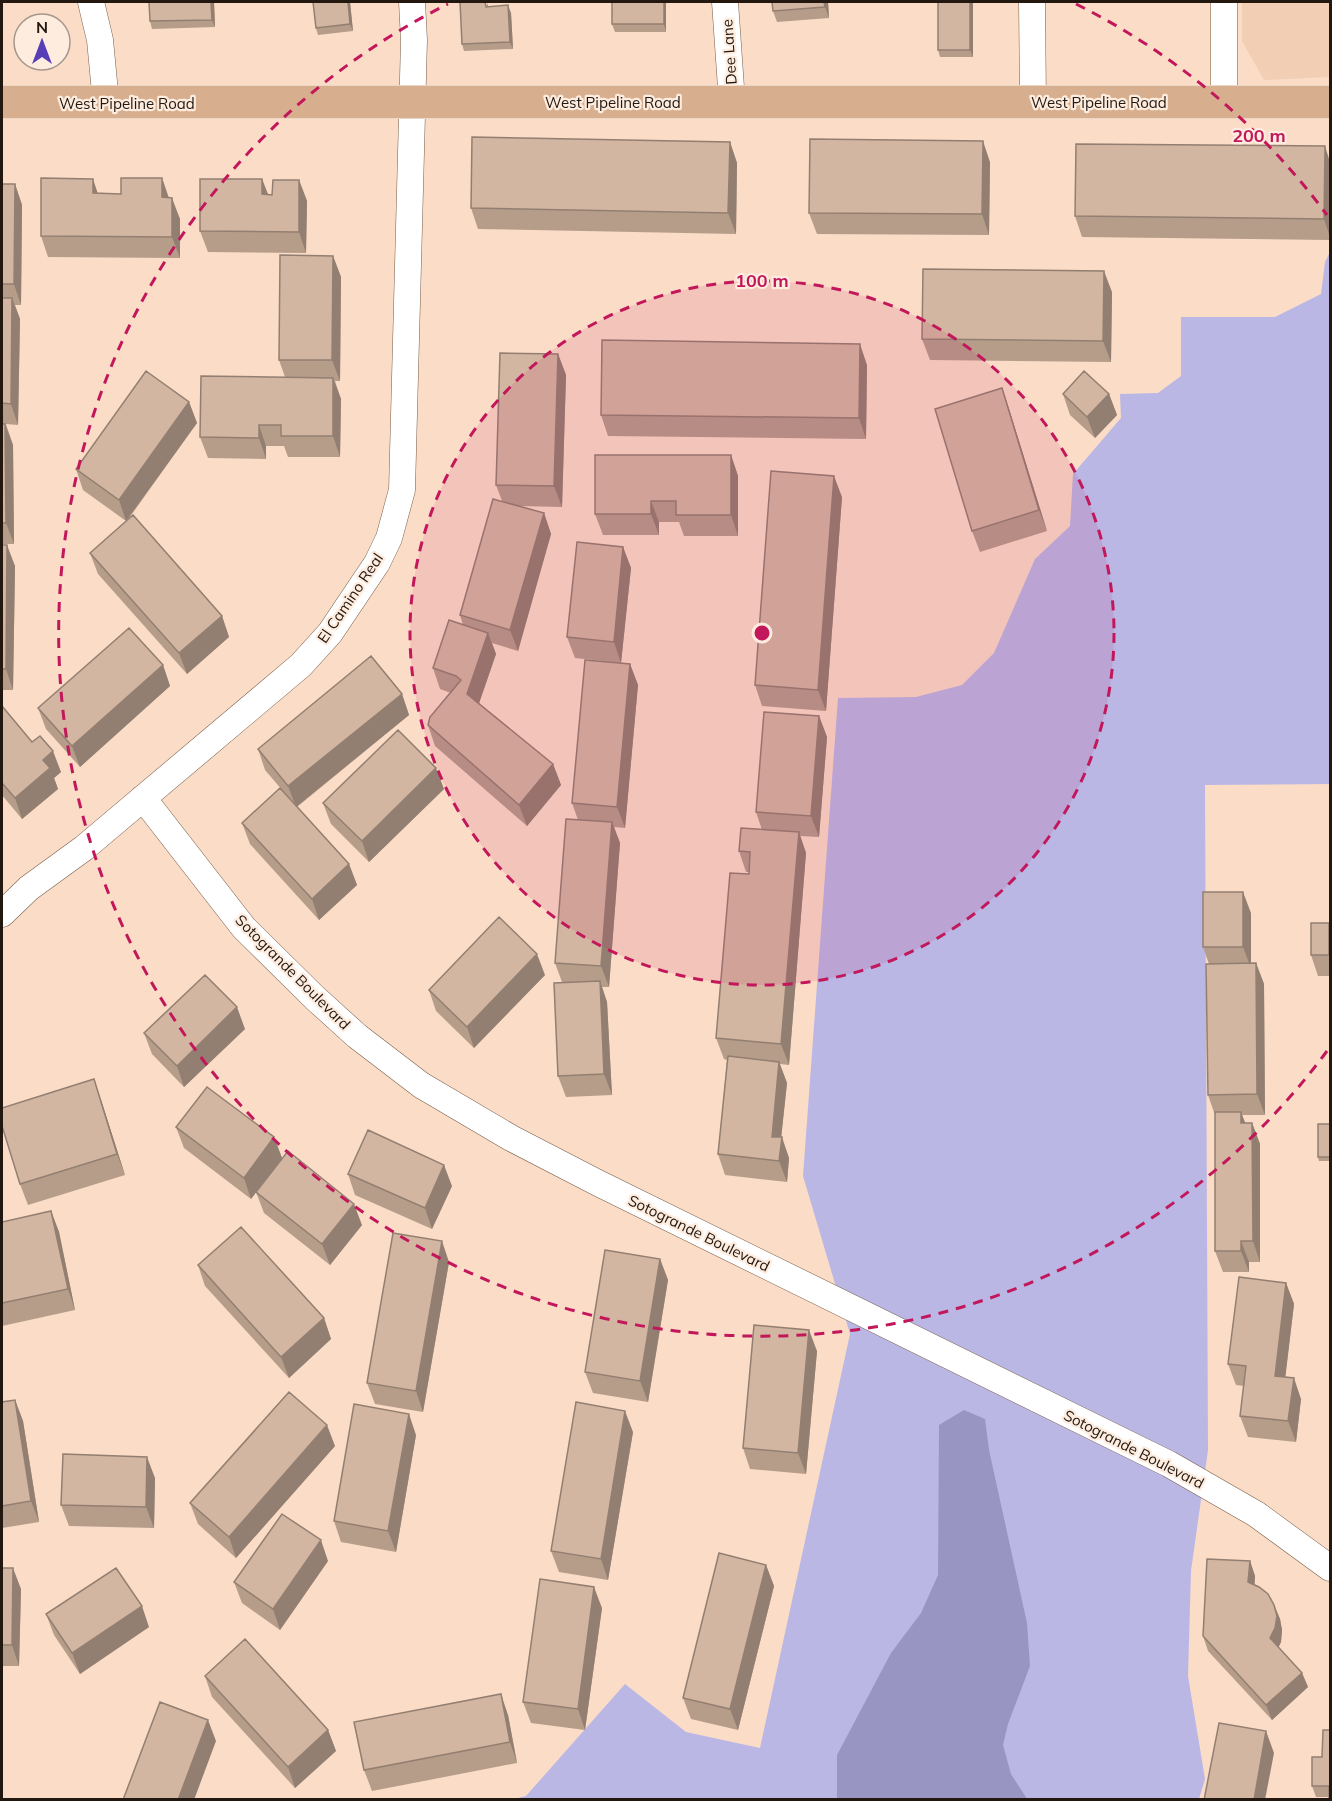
<svg xmlns="http://www.w3.org/2000/svg" width="1332" height="1801" viewBox="0 0 1332 1801" font-family="Mulish,sans-serif">
<rect width="100%" height="100%" fill="#fadcc7"/>
<path fill="#f2ceb4" d="M1242 2H1330V77L1264 80 1242 41Z"/>
<path fill="#bab7e5" d="M1330 252V784L1205 785 1208 1450 1191 1571 1188 1676 1205 1779 1199 1799 510 1800 526 1796 625 1684 686 1732 760 1748 850 1334 803 1176 838 698 916 697 962 685 994 653 1035 559 1070 526 1073 474 1121 418 1120 394 1158 393 1181 376V317H1275L1321 294 1325 262Z"/>
<path fill="#9895c3" d="M964 1410 985 1419 989 1450 1027 1623 1030 1666 1008 1724 1003 1745 1011 1774 1027 1799H837V1755L891 1653 921 1613 938 1575 939 1425Z"/>
<g fill="none" stroke-linecap="round" stroke-linejoin="round">
<defs>
<path id="minor" d="M91 2 100 40 106 103
M725 2 732 102
M1032 2 1033 102
M1224 102V2
M143 798 244 928 315 998 357 1036 421 1085 511 1138 598 1183 1169 1464 1256 1514 1330 1568
M2 914 29 888 84 848 301 665 330 633 377 563 389 538 402 490 414 40 412 2"/>
<path id="major" d="M2 102H1330"/>
</defs>
<use href="#minor" stroke="#775d4a" stroke-width="27"/>
<use href="#major" stroke="#fff" stroke-width="34"/>
<use href="#minor" stroke="#fff" stroke-width="26"/>
<use href="#major" stroke="#d7af8e" stroke-width="33"/>
</g>
<path fill="#b59d8a" d="M214 2 215 27 152 29 150 21Z
M350 2 353 31 318 35 316 28Z
M666 2V32H615L612 24Z
M828 2 829 18 777 22 773 11Z
M973 2V57H940L938 50Z
M488 3V6L511 13 513 49 464 51 462 44Z
M730 142 737 163 736 234 478 229 471 208Z
M990 162 989 235 817 234 809 213Z
M1330 162V240L1082 237 1075 216Z
M162 178 169 198 180 219V258L48 257 41 236 98 193 121 194Z
M262 179 268 194 272 195 299 180 307 201 306 253 208 252 200 231Z
M2 184H15L22 205 21 305H15L20 319 18 425 6 424 13 445 14 544H2Z
M333 256 341 277 340 381H335L341 399 340 457H288L284 446H266V459L208 458 200 437 285 377 279 360Z
M1112 292 1111 362 930 360 922 339Z
M558 354 566 375 562 507 519 506 544 513 551 534 518 651 492 643 496 654 479 703 553 764 561 785 527 826 435 746 428 725 451 693 440 689 433 668 463 625 460 615 502 501 496 485Z
M867 365 866 439 608 436 601 415Z
M1002 388 1009 409 1047 531 980 552 972 531Z
M1063 394H1109L1117 415 1095 438 1070 415Z
M189 402 197 423 127 521 222 616 229 637 187 674 98 574 90 553 126 521 83 490 76 469Z
M731 455 738 476V536H684L679 522H659V535H603L595 514Z
M842 497 826 711 762 706 755 685Z
M2 545 15 566 13 690H2Z
M623 547 631 568 621 663 575 658 567 637Z
M630 664 638 685 625 828 614 827 620 843 609 987H602L607 1002 612 1095 566 1097 558 1076 562 982 555 963 578 820 572 803Z
M163 665 170 686 80 767 46 729 38 708Z
M402 694 409 715 297 807 349 864 357 885 319 920 250 844 242 823 283 791 265 770 258 749Z
M2 706 32 742 61 772 54 778 58 789 22 819 2 795Z
M819 716 827 737 819 837 800 836 806 853 789 1065 780 1064 787 1083 781 1137 789 1158 787 1182 725 1175 718 1154 727 1060 724 1059 716 1038 749 874V872H746L739 851 762 830 756 812Z
M444 789 369 862 331 824 323 803Z
M1251 913V963H1256L1264 984 1265 1115H1242L1245 1123H1252L1260 1144V1262H1249V1272H1223L1215 1251V1115L1208 1095 1209 964 1203 947Z
M1329 923 1330 927V976H1318L1311 955Z
M545 975 474 1048 436 1011 429 990Z
M245 1029 184 1087 152 1054 144 1033Z
M101 1100 125 1175 28 1205 20 1184Z
M1330 1124V1161H1319L1318 1157Z
M176 1127 274 1137 282 1158 266 1179 362 1225 330 1265 264 1213 256 1192 251 1199 184 1148Z
M348 1174 452 1186 432 1229 355 1195Z
M51 1211 59 1232 75 1310 2 1326V1222Z
M660 1259 668 1280 648 1402 593 1393 585 1372Z
M449 1262 423 1412 375 1404 367 1383Z
M198 1265 324 1318 331 1339 289 1378 205 1286Z
M1286 1283 1294 1304 1285 1377 1301 1399 1296 1442 1248 1437 1240 1416 1244 1386 1236 1385 1228 1364Z
M817 1351 806 1474 750 1469 743 1448Z
M15 1400 23 1421 39 1522 2 1528V1402Z
M633 1432 608 1580 559 1572 551 1551Z
M416 1435 396 1552 341 1542 334 1521Z
M335 1446 236 1558 198 1524 190 1503Z
M155 1478 154 1528 69 1526 61 1505Z
M328 1561 280 1630 242 1603 234 1582Z
M1250 1561 1255 1576 1254 1585 1274 1605 1280 1619 1282 1630 1281 1642 1278 1647 1302 1673 1308 1687 1272 1720 1208 1651 1203 1636Z
M766 1565 774 1586 738 1730 691 1719 683 1698Z
M2 1568 21 1589 19 1666H2Z
M602 1608 585 1730 531 1723 523 1702Z
M46 1614 149 1627 80 1674 54 1635Z
M205 1676 328 1730 336 1751 295 1788 212 1697Z
M508 1715 517 1763 372 1791 364 1770Z
M1330 1730 1329 1797H1316L1312 1786Z"/>
<path fill="#937f71" d="M211 2H214L215 27 212 20Z
M348 2H350L353 31 350 24Z
M664 2H666V32L664 24Z
M824 2H828L829 18 825 7Z
M970 2H973V57L970 50Z
M508 5 511 13 513 49 510 42Z
M983 141 990 162 989 235 982 214Z
M730 142 737 163 736 234 728 213Z
M1325 146 1330 162V237L1324 219Z
M162 178 169 199 162 197Z
M93 179 100 200 93 193Z
M262 179 270 200 262 194Z
M299 180 307 201 306 253 299 232Z
M15 184 22 205 21 305 14 284Z
M172 198 180 219V258L172 237Z
M333 256 341 277 340 381 332 360Z
M1104 271 1112 292 1111 362 1103 341Z
M12 298 20 319 18 425 11 404Z
M860 344 867 365 866 439 859 418Z
M558 354 566 375 562 507 554 486Z
M333 378 341 399 340 457 333 436Z
M1002 388 1009 409 1047 531 1039 510Z
M1109 394 1117 415 1095 438 1087 417Z
M189 402 197 423 126 521 119 500Z
M5 424 13 445 14 544 6 523Z
M259 425 266 446V459L259 438Z
M731 455 738 476V536L731 515Z
M834 476 842 497 826 711 818 690Z
M651 501 659 522V535L651 514Z
M544 513 551 534 518 651 510 630Z
M7 545 15 566 13 690 6 669Z
M623 547 631 568 621 663 614 642Z
M222 616 229 637 187 674 179 653Z
M488 633 496 654 475 715 467 694Z
M630 664 638 685 625 828 617 807Z
M163 665 170 686 80 767 72 746Z
M402 694 409 715 296 807 288 786Z
M819 716 827 737 819 837 811 816Z
M53 751 61 772 54 778 58 789 22 819 15 798 43 760Z
M553 764 561 785 527 826 519 805Z
M436 768 444 789 369 862 362 841Z
M612 822 620 843 609 987 601 966Z
M799 832 806 853 789 1065 781 1044Z
M349 864 357 885 319 920 312 899Z
M1243 892 1251 913V968L1243 947Z
M1329 923 1330 927V958L1329 955Z
M537 954 545 975 474 1048 467 1027Z
M1256 963 1264 984 1265 1115 1257 1094Z
M600 981 607 1002 612 1095 604 1074Z
M237 1007 245 1029 184 1087 177 1066Z
M779 1062 787 1083 779 1158 772 1137Z
M94 1079 101 1100 125 1175 117 1154Z
M1241 1112 1249 1133 1241 1123Z
M1252 1123 1260 1144V1262L1253 1241Z
M274 1137 282 1158 251 1199 244 1178Z
M782 1137 789 1158 787 1182 779 1161Z
M444 1165 452 1186 432 1229 425 1208Z
M354 1204 362 1225 330 1265 322 1244Z
M51 1211 59 1232 75 1310 68 1289Z
M442 1241 449 1262 423 1412 416 1391Z
M1241 1241 1249 1262V1272L1241 1251Z
M660 1259 668 1280 648 1402 640 1381Z
M1286 1283 1294 1304 1283 1397 1275 1376Z
M324 1318 331 1339 289 1378 281 1357Z
M809 1330 817 1351 806 1474 798 1453Z
M1294 1378 1301 1399 1296 1442 1288 1421Z
M15 1400 23 1421 39 1522 31 1501Z
M625 1411 633 1432 608 1580 601 1559Z
M409 1414 416 1435 396 1552 388 1531Z
M327 1425 335 1446 236 1558 229 1537Z
M147 1457 155 1478 154 1528 146 1507Z
M321 1540 328 1561 280 1630 273 1609Z
M1250 1561 1255 1576 1254 1597 1248 1582Z
M766 1565 774 1586 738 1730 730 1709Z
M13 1568 21 1589 19 1666 12 1645Z
M594 1587 602 1608 585 1730 578 1709Z
M1274 1605 1280 1619 1282 1630 1281 1642 1276 1653 1270 1638Z
M142 1606 149 1627 80 1674 72 1653Z
M1302 1673 1308 1687 1272 1720 1266 1705Z
M501 1694 508 1715 517 1763 510 1742Z
M208 1720 216 1741 194 1800H178Z
M328 1730 336 1751 295 1788 288 1767Z
M1266 1731 1274 1753 1265 1800H1254Z"/>
<path fill="#d2b6a1" stroke="#937f71" stroke-width="1.5" d="M149 2H211L212 20 150 21Z
M313 2H348L350 24 316 28Z
M460 2H485L486 7 508 5 510 42 462 44Z
M612 2H664V24H612Z
M772 2H824L825 7 773 11Z
M938 2H970V50H938Z
M472 137 730 142 728 213 471 208Z
M810 139 983 141 982 214 809 213Z
M1076 144 1325 146 1324 219 1075 216Z
M41 178 93 179V193L121 194V178H162V197L172 198V237L41 236Z
M200 179H262V194L272 195 273 180H299V232L200 231Z
M2 184H15L14 284H2Z
M280 255 333 256 332 360H279Z
M923 269 1104 271 1103 341 922 339Z
M2 298H12L11 404 2 403Z
M602 340 860 344 859 418 601 415Z
M500 353 558 354 554 486 496 485Z
M146 371 189 402 119 500 76 469Z
M1084 371 1109 394 1087 417 1063 394Z
M201 376 333 378V436H281V425H259V438L200 437Z
M1002 388 1039 510 972 531 935 409Z
M2 424H5L6 523H2Z
M595 455H731V515H676V501H651V514H595Z
M771 471 834 476 818 690 755 685Z
M493 499 544 513 510 630 460 615Z
M133 515 222 616 179 653 90 553Z
M577 542 623 547 614 642 567 637Z
M2 545H7L6 669H2Z
M449 620 488 633 467 694 553 764 519 805 428 725 430 717 461 680 456 676 433 668Z
M129 628 163 665 72 746 38 708Z
M371 656 402 694 288 786 258 749Z
M585 660 630 664 617 807 572 803Z
M2 706 32 742 40 736 53 751 43 760 50 768 15 798 2 783Z
M764 712 819 716 811 816 756 812Z
M398 730 436 768 362 841 323 803Z
M280 788 349 864 312 899 242 823Z
M566 819 612 822 601 966 555 963Z
M741 828 799 832 781 1044 716 1038 730 873 749 874 750 852 739 851Z
M1203 892H1243V947H1203Z
M499 917 537 954 467 1027 429 990Z
M1311 923H1329V955H1311Z
M1256 963 1257 1094 1208 1095 1206 964Z
M205 975 237 1007 177 1066 144 1033Z
M600 981 604 1074 558 1076 554 983Z
M728 1056 779 1062 772 1137H782L779 1161 718 1154Z
M94 1079 117 1154 20 1184 2 1126V1108Z
M207 1087 274 1137 244 1178 176 1127Z
M1215 1112H1241V1123H1252L1253 1241H1241V1251H1215Z
M1318 1124H1330V1157H1318Z
M368 1130 444 1165 425 1208 348 1174Z
M288 1151 354 1204 322 1244 256 1192Z
M51 1211 68 1289 2 1303V1222Z
M241 1227 324 1318 281 1357 198 1265Z
M393 1233 442 1241 416 1391 367 1383Z
M605 1250 660 1259 640 1381 585 1372Z
M1239 1277 1286 1283 1275 1376 1294 1378 1288 1421 1240 1416 1246 1366 1228 1364Z
M754 1325 809 1330 798 1453 743 1448Z
M289 1392 327 1425 229 1537 190 1503Z
M15 1400 31 1501 2 1506V1402Z
M576 1402 625 1411 601 1559 551 1551Z
M354 1404 409 1414 388 1531 334 1521Z
M63 1454 147 1457 146 1507 61 1505Z
M282 1514 321 1540 273 1609 234 1582Z
M719 1553 766 1565 730 1709 683 1698Z
M1207 1559 1250 1561 1248 1582 1259 1587 1268 1594 1274 1605 1277 1616 1275 1628 1270 1638 1302 1673 1266 1705 1203 1636Z
M2 1568H13L12 1645H2Z
M116 1568 142 1606 72 1653 46 1614Z
M540 1579 594 1587 578 1709 523 1702Z
M245 1639 328 1730 288 1767 205 1676Z
M501 1694 510 1742 364 1770 354 1722Z
M160 1702 208 1720 178 1800H123Z
M1219 1723 1266 1731 1254 1800H1204Z
M1323 1730H1330V1800H1329V1786H1312V1757H1322Z"/>
<circle cx="762" cy="633" r="352" fill="#c2185b" fill-opacity=".12"/>
<g fill="none" stroke="#c2185b" stroke-width="3" stroke-dasharray="10 8">
<circle cx="762" cy="633" r="352"/>
<path d="M1327 1051A703 703 0 1 1 448 4M1076 4A703 703 0 0 1 1327 215"/>
</g>
<g text-anchor="middle" dominant-baseline="central" stroke-width="4.5" stroke-linejoin="round" paint-order="stroke">
<g font-size="15" fill="#221810" stroke="#feecdf">
<text transform="translate(729 52) rotate(-94)">Dee Lane</text>
<text x="613" y="102">West Pipeline Road</text>
<text x="1099" y="102">West Pipeline Road</text>
<text x="127" y="103">West Pipeline Road</text>
<text transform="translate(350 598) rotate(-56)">El Camino Real</text>
<text transform="translate(293 972) rotate(45)">Sotogrande Boulevard</text>
<text transform="translate(699 1233) rotate(26)">Sotogrande Boulevard</text>
<text transform="translate(1134 1449) rotate(27)">Sotogrande Boulevard</text>
</g>
</g>
<circle cx="762" cy="633" r="9" fill="#c2185b" stroke="#feecdf" stroke-width="3"/>
<g font-size="18" text-anchor="middle" font-weight="bold" fill="#c2185b" stroke="#feecdf" stroke-width="4.5" stroke-linejoin="round" paint-order="stroke">
<text x="1259" y="142">200 m</text>
<text x="762" y="287">100 m</text>
</g>
<rect width="1332" height="1801" fill="none" stroke="#221810" stroke-width="6"/>
<g transform="translate(42 42)"><circle r="28" fill="#feecdf" stroke="#a6978c" stroke-width="1.5"/>
<path d="M0-4.5L10 22L0 15L-10 22Z" fill="#583eb6"/>
<text y="-9" font-size="16" font-weight="bold" text-anchor="middle" fill="#221810">N</text>
</g>
</svg>
